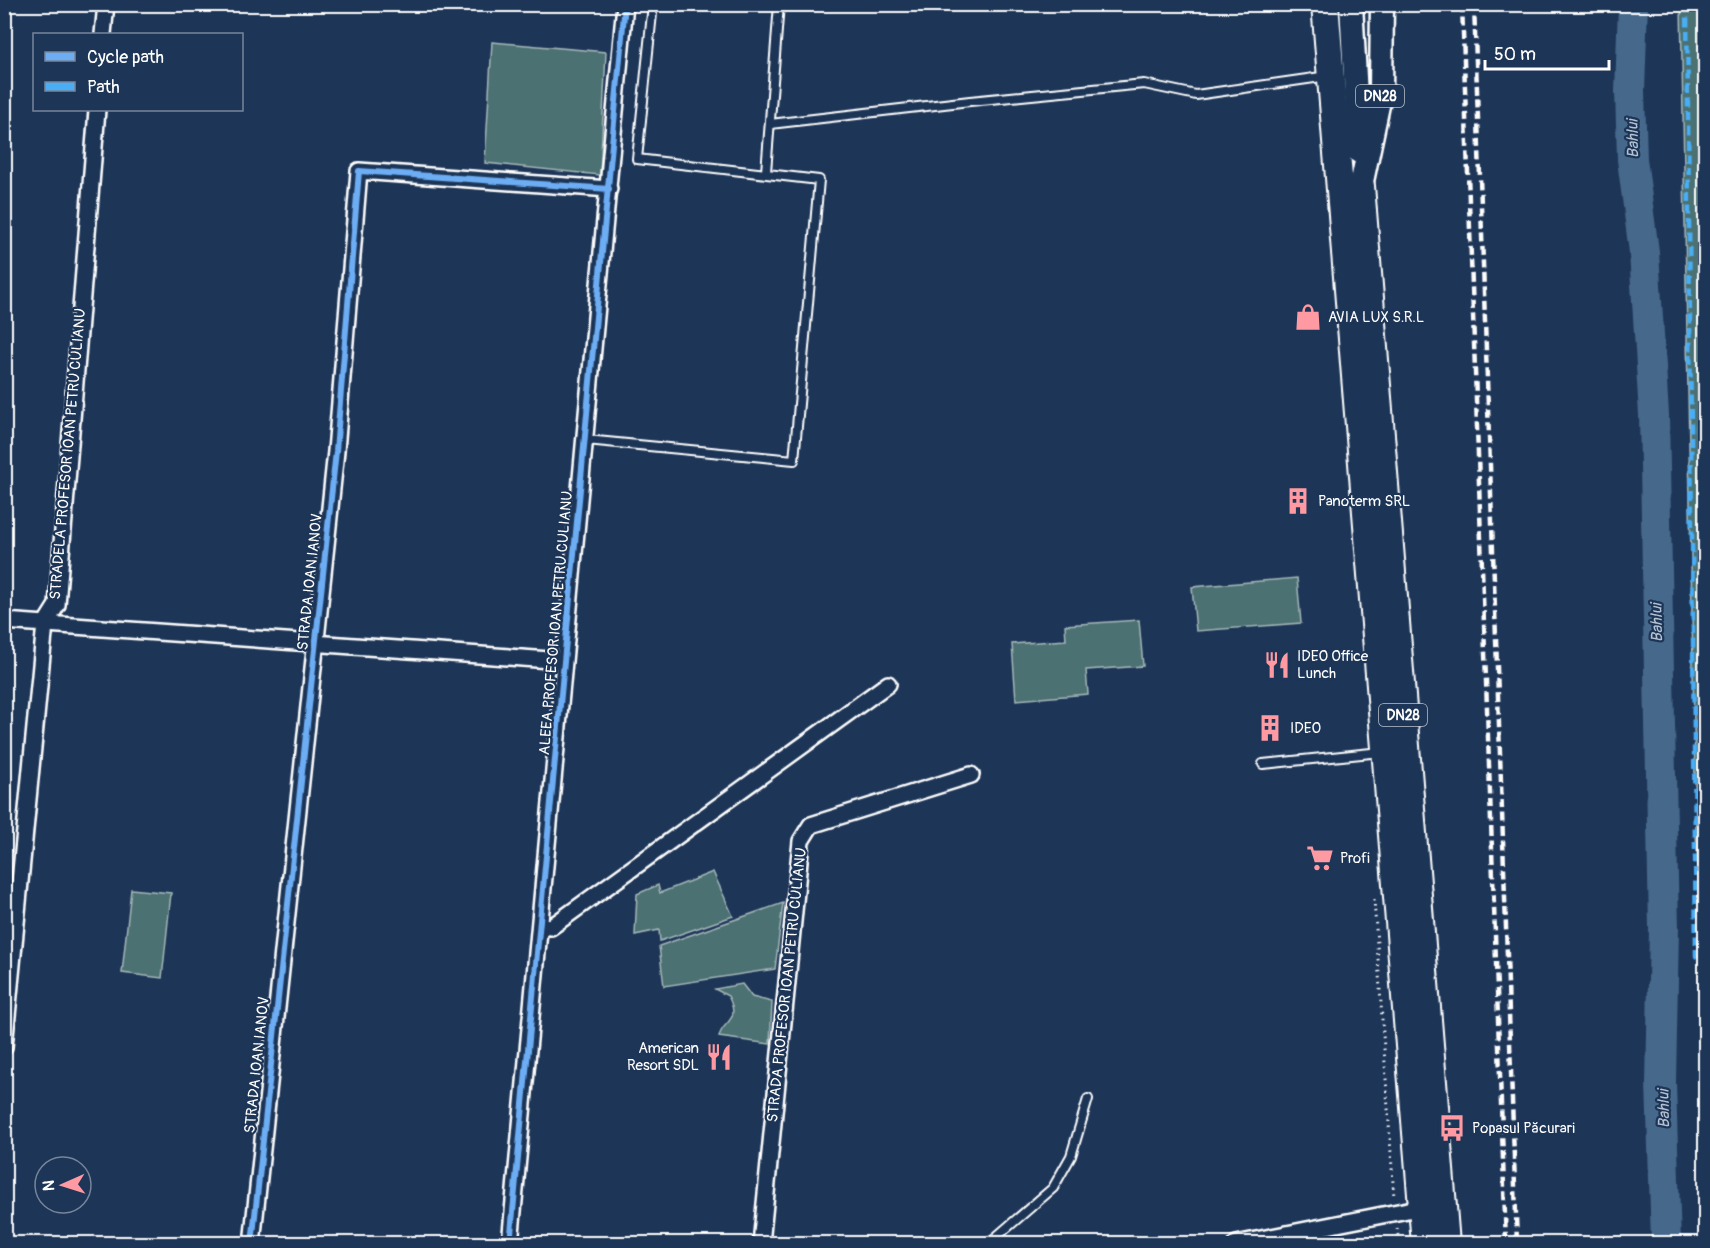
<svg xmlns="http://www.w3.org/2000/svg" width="1710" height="1248" viewBox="0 0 1710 1248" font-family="Pangolin,sans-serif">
<rect width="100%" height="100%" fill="#1d3557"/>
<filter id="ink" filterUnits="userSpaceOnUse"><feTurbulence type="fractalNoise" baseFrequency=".0167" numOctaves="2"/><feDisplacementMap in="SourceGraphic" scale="12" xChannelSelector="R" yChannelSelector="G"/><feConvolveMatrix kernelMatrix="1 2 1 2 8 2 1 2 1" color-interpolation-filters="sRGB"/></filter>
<g filter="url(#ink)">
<path fill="#4c7173" stroke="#a6b8b9" stroke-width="1.5" d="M1681 5H1706L1705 968 1696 835Z
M492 42 606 52 600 175 485 163Z
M1297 578 1301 623 1196 631 1192 587Z
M1139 620 1143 666 1086 670 1088 694 1016 700 1012 644 1066 640 1065 625Z
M713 872 733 916 660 941 659 930 635 935 637 894 658 885 660 893Z
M131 889 171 893 162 978 122 973Z
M783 903 775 969 664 986 659 946Z
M742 984 752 997 772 1002 770 1044 719 1037C722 1020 742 1023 728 996L715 989Z"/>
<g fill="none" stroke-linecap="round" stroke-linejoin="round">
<path stroke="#44678b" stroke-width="30" d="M1633 4 1630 91 1632 159 1644 252 1654 415 1664 929 1661 1083 1666 1244"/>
<defs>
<path id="lane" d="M770 124 970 101 1144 84 1196 95 1328 76
M766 172 779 4
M586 440 794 460 819 180 637 159 653 4
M1263 764 1381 752
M988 1244 1053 1188 1071 1156 1088 1099"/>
<path id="street" d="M103 34 106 4
M4 621 564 661
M541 926 551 927 888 684
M4 1047 45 624 57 605 97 110
M252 1244 336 451 359 171 609 189
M510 1244 625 4
M761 1244 801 841 811 825 971 775
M1236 1244 1423 1207"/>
<path id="primary" d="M1351 4 1359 152
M1361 186 1381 91 1382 4"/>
<path id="highway" d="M1325 4 1425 1244
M1361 186 1446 1244"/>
</defs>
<use href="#lane" stroke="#fff" stroke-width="12"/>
<use href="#street" stroke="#fff" stroke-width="20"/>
<use href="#primary" stroke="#fff" stroke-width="27"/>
<use href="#highway" stroke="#fff" stroke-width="30"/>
<path stroke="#fff" stroke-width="3" stroke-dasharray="1.5 4.5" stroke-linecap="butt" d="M1374 899 1394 1198
M1397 1228 1399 1244"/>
<use href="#lane" stroke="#1d3557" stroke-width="8"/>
<use href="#street" stroke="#1d3557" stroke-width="15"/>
<use href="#primary" stroke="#1d3557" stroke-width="22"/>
<use href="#highway" stroke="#1d3557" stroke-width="26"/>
<path stroke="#fff" stroke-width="4.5" stroke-dasharray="9 4.5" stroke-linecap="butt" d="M1462 4 1506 1244
M1474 4 1517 1244"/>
<path stroke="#49aef6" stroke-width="4.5" stroke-dasharray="9 4.5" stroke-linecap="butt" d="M1687 4 1696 956 1706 968"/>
<defs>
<path id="cycleway" d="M252 1244 336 451 359 171 609 189
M510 1244 625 4"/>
</defs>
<use href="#cycleway" stroke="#1d3557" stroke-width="10"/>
<use href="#cycleway" stroke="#6dadf4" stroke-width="6"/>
</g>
</g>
<defs>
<symbol id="shop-bare" viewBox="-9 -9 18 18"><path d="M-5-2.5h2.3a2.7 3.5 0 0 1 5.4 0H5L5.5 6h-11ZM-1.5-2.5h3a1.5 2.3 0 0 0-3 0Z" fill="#ff9aa2" stroke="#1d3557" stroke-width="2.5" paint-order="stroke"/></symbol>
<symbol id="building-bare" viewBox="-9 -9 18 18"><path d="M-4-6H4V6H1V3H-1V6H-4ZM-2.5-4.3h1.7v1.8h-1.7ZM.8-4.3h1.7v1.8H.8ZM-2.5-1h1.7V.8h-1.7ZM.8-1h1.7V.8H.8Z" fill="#ff9aa2" stroke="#1d3557" stroke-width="2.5" paint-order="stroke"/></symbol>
<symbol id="restaurant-bare" viewBox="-9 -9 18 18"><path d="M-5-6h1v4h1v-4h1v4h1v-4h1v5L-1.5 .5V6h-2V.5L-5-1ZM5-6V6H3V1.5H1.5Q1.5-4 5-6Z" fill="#ff9aa2" stroke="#1d3557" stroke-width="2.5" paint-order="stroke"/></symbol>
<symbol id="supermarket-bare" viewBox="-9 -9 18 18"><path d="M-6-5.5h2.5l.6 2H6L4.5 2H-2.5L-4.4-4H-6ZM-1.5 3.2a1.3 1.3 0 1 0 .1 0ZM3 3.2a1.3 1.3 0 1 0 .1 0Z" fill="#ff9aa2" stroke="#1d3557" stroke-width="2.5" paint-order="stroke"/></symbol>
<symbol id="bus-bare" viewBox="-9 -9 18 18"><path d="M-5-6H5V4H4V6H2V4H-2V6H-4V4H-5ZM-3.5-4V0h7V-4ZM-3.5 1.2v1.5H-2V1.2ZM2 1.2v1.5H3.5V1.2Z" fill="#ff9aa2" stroke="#1d3557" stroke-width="2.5" paint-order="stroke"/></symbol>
</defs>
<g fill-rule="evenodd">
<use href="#shop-bare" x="1289" y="298" width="38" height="38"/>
<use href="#building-bare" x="1279" y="482" width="38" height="38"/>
<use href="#restaurant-bare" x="1258" y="646" width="38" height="38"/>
<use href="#building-bare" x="1251" y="709" width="38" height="38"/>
<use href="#supermarket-bare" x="1301" y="839" width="38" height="38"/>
<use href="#restaurant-bare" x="700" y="1038" width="38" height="38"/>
<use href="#bus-bare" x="1433" y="1109" width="38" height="38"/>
</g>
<g text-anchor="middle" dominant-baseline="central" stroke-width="4.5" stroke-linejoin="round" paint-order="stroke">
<g fill="#1d3557" stroke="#bbc2cd" stroke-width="1.5">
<rect x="1356" y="85" width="48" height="22" rx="4.5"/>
<rect x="1379" y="704" width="48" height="22" rx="4.5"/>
</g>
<g font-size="14" font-weight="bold" fill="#fff">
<text x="1380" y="96">DN28</text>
<text x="1403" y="715">DN28</text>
</g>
<g font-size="15" fill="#fff" stroke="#1d3557" text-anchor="start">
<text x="1328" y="317">AVIA LUX S.R.L</text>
<text x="1318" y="501">Panoterm SRL</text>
<text x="1297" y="656">IDEO Office<tspan x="1297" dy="17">Lunch</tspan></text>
<text x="1290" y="728">IDEO</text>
<text x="1340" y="858">Profi</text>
<text x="699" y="1048" text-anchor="end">American<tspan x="699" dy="17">Resort SDL</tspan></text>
<text x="1472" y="1128">Popasul Păcurari</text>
</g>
<g font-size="15" fill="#fff" stroke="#1d3557">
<text transform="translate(68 454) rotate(-85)">STRADELA PROFESOR IOAN PETRU CULIANU</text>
<text transform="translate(310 582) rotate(-84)">STRADA IOAN IANOV</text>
<text transform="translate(556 623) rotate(-85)">ALEEA PROFESOR IOAN PETRU CULIANU</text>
<text transform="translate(787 985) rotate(-84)">STRADA PROFESOR IOAN PETRU CULIANU</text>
<text transform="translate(257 1065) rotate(-84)">STRADA IOAN IANOV</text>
</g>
<g font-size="16" font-style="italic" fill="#b4c2d1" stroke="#1d3557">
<text transform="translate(1633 139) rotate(-91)">Bahlui</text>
<text transform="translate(1657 623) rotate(-91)">Bahlui</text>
<text transform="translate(1664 1109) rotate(-91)">Bahlui</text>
</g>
</g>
<rect width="1710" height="1248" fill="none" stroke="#1d3557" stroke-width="24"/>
<rect x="12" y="12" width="1686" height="1224" fill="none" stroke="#fff" stroke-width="2" filter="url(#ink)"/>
<rect x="33" y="33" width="210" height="78" fill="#1d3557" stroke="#77869a" stroke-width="1.5"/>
<rect x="45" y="52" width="30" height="9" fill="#6dadf4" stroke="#77869a" stroke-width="1.5"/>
<text x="87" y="63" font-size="18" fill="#ffffff">Cycle path</text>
<rect x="45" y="82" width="30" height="9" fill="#49aef6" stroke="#77869a" stroke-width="1.5"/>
<text x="87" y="93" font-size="18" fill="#ffffff">Path</text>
<g transform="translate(63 1185) rotate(267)"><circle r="28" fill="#1d3557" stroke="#77869a" stroke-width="1.5"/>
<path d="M0-4.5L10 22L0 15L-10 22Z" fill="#ff9aa2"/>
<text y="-9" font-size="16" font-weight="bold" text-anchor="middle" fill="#ffffff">N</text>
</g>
<path d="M1485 60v9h124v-9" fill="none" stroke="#ffffff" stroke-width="3"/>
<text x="1494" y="60" font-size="18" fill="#ffffff" stroke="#1d3557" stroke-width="4.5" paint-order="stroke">50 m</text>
</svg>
